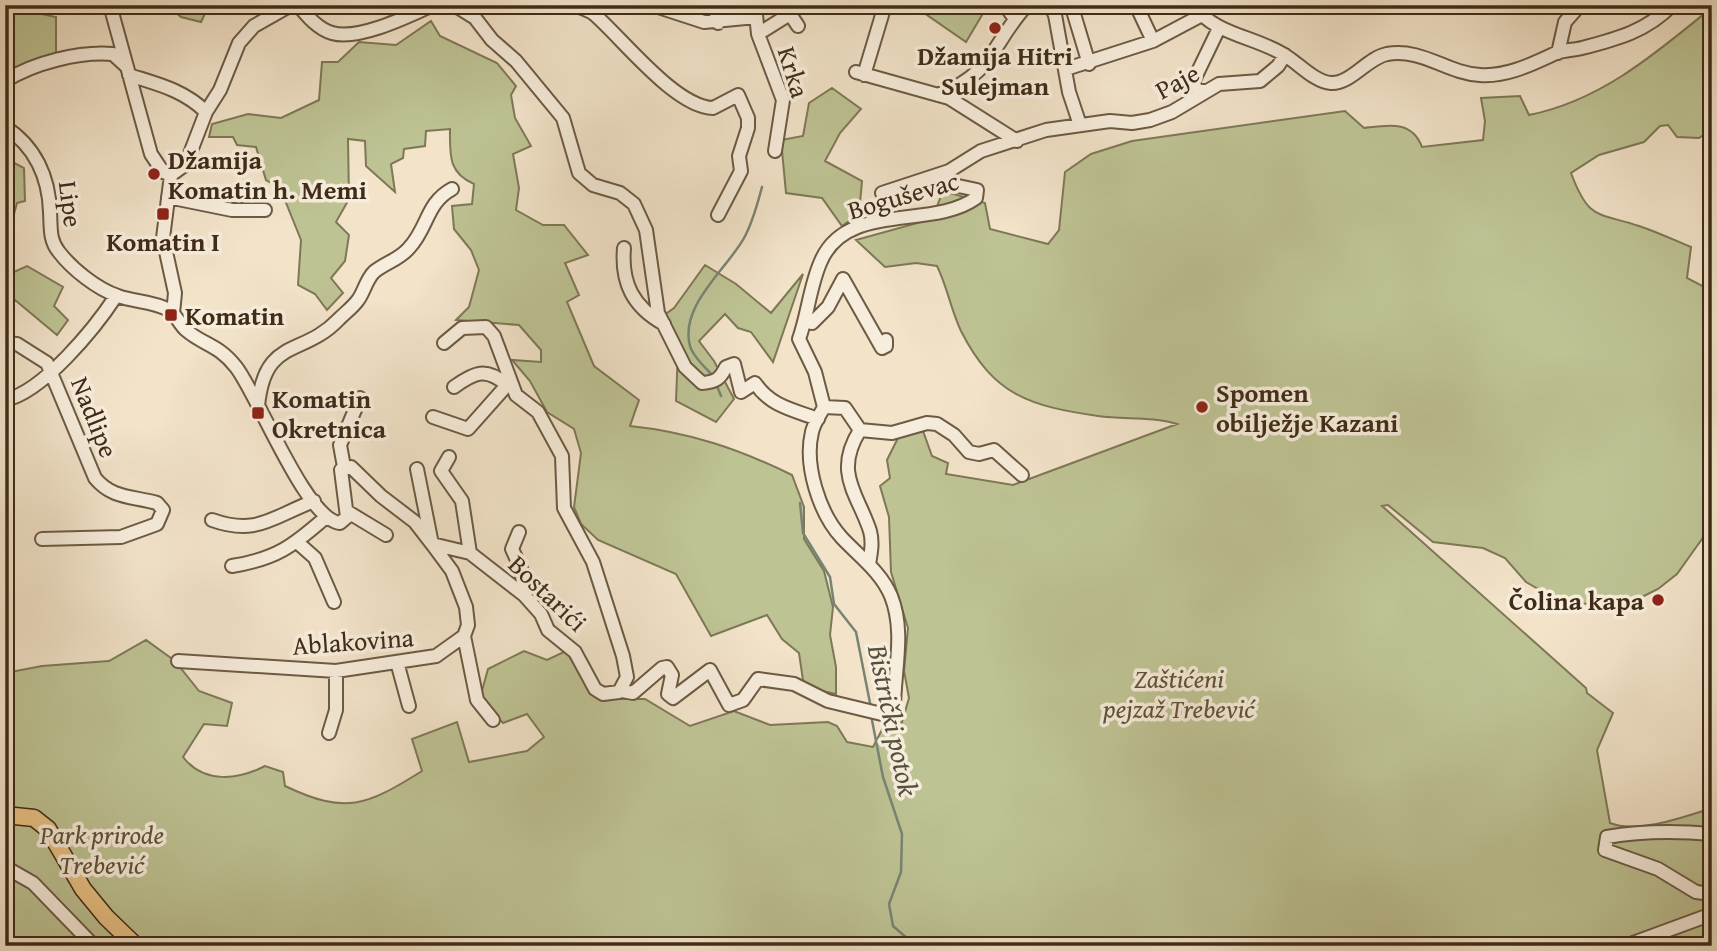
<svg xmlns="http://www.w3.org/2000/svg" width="1717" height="951" viewBox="0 0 1717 951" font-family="'Gentium Book Plus',serif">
<rect width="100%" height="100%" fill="#f2e3c9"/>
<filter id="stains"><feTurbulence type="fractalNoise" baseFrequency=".00286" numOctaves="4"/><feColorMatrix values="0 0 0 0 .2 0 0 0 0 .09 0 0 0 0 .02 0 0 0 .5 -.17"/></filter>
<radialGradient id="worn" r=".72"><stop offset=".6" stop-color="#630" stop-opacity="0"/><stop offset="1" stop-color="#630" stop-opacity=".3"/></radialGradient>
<path fill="#bec394" stroke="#7e7856" stroke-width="2" d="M5 5H42L41 14 56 17V59L5 77Z
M167 5H209L201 22 181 17Z
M920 5H988L966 42 917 8Z
M1710 9 1712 129 1699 138 1677 137 1668 125 1660 126 1644 142 1599 155 1571 173C1589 221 1597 212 1639 226 1657 232 1674 240 1691 247L1687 278 1712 291V525L1677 574 1658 589 1636 600 1603 605 1561 602 1526 582 1505 558 1483 548 1433 542 1388 505 1382 506 1586 688 1587 693 1613 713 1597 750 1610 823C1638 834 1684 817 1712 808V946H5V673L42 666 109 661 146 640 175 661 199 691 232 703 227 726 204 724 183 757C204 784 238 780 265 766L283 772 285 786C346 815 366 806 422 771L412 739 457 722 469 762 527 751 544 737 527 714 503 723 480 698 488 669 524 651 547 660 566 651 588 686 608 699H645L690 726 734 711 770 725 828 722 837 726 847 742 873 747 885 724 902 722 909 698 904 671 908 628 891 572 889 517 880 486 890 478 887 460 899 436 923 431 932 456 948 463 946 474 1013 485 1177 424C1151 416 1124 420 1098 416 1030 406 994 396 961 331 951 310 947 286 937 266L916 263 885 267 856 240 932 219 943 191 985 203 990 229 1048 244 1059 230 1065 172 1091 154 1132 141 1345 111 1364 128C1389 125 1412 120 1422 147L1483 140 1485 121 1481 98 1520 96 1529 115C1600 101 1655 54 1710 9Z
M431 21 440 36 497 63 516 86 511 95 515 118 531 146 513 154 519 188 516 210 543 225H564L588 255 565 263 579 295 567 302 594 366 639 400 630 426C689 432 739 449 792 475L804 507V539L824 571 833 607 830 635 836 667V694L804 687 799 653 782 639 767 615 711 636 676 574 598 540 581 524 574 507 581 453 574 429 547 412 530 381 512 360 541 362V350L519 325 456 320 469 307 479 270 471 250 454 229 452 206 472 204 474 184C448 173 450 155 450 129L426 131 425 146 404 149 403 158 391 164 395 192 366 166 365 141 348 139 349 199 336 222 349 235 345 261 331 278 343 293 327 310 315 294 298 285 301 240 280 188 266 180 256 147 237 145 233 137H209L212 124 248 114 281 118 319 100 322 62H338L359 42 396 45Z
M832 88 861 109 840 133 825 161 862 181 859 214 842 226 822 198 786 193 781 140 803 136 809 103Z
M5 158 24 168 25 201 17 203 14 214H5Z
M705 265 736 284 771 313 803 274 773 362 751 332 738 328 725 314 699 341 714 361 734 399 716 422 676 401 678 349 657 320 674 308Z
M27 266 63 287 54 306 68 320 57 335 15 300 5 308V276Z"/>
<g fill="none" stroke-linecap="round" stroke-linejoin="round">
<path stroke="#778474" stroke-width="2.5" d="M713 376C706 368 693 357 690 346 679 306 727 269 744 238 753 222 757 205 762 187
M717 386 721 396
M800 503 803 533 830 577 834 604 856 632 871 708
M871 715 883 777 902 834 901 872 889 904 893 926 916 946"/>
<defs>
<path id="minor" d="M110 5 151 154 163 172 171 175
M298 5C307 16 318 29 332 33 358 41 409 16 433 5
M454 5 475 18 492 40 516 61 563 118 579 173 593 185 620 193 634 204 646 230 658 313 685 367 702 383C716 382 720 379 726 367L734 364 741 392 755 383C770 406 793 410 818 419
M574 5C581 8 589 10 594 14 622 38 675 107 713 108L738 95 748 118V128L739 156 741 171 718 215
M652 5 704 22 756 17
M714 5 718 23
M755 5 758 34 783 100 775 151
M1005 5 1015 19
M1050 5 1055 15 1069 92 1080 125
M1136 5 1153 41
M1193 5C1216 36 1256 36 1286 56 1299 64 1315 82 1331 83 1351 84 1367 58 1387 54 1423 48 1446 73 1480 75 1507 77 1532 64 1556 53 1564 50 1574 50 1582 48 1617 39 1647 31 1672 5
M1499 5H1511
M1074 14 1089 64
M758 34 790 14 798 26
M1558 53 1565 22 1580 5
M1066 69 1153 41 1202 15
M856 72 949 98 1017 141
M129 75C157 84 184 90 206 112
M864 75 885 5
M5 81C33 63 80 51 113 54L125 65
M1205 91H1199L1192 84 1219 28
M938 95C995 73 991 44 1027 5
M5 127C35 146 49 177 50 212 51 227 49 240 59 252 72 269 97 289 118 296 134 302 153 301 169 310 176 314 179 324 186 330 203 345 218 344 236 367 258 395 306 520 340 523L347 517 341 470 351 467 381 496 415 522 432 544 470 553 524 595 541 614 548 630 575 652 595 689 603 694 619 692 627 677 623 656 593 562 564 508 562 456 538 412 516 395 494 336 486 327 462 328 444 343
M171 175 186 164 206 112 220 90 239 43 254 26 291 5
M171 175 163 238 175 293 173 313
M882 193 949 171 981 151 1046 130 1110 121 1132 123 1150 120 1172 112 1219 84 1260 81 1278 66 1285 55
M168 197 232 210H265
M624 248C621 283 633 307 664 324
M1711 271 1712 272
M805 320 812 323 828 307 843 279 882 348 886 346V340
M5 343 17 344 47 363 95 478C112 499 133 496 157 503L163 510 157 524 121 537 42 539
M454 387C475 372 486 367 507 385L510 381
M5 400C43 392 95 328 116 296
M258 406C265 336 302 358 339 319 345 313 353 307 358 300 364 292 366 280 374 272 385 263 400 259 409 248 428 228 426 203 452 189
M824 407 845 408 860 430 892 433 927 423 937 424 954 435 969 452 979 454 994 450 1022 475
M433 417 468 429 507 385
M860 430C833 473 858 494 870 531 873 542 871 553 869 564
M449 457 441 471 462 501 470 553
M344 467 340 445 360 398
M348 512 386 535
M212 520C257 536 272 517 314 501
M519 532 512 549 522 571 524 595
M297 542 315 558 334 602
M232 566C276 559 293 546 326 517
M464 636 477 700 493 720
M178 661 336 671 436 656 464 636 468 625 466 607 452 571 432 544 417 469
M397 662 409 706
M622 691 633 693 662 668 667 667 672 675 668 694 673 698 710 670 729 705 743 700 758 679 794 684 828 701 890 716 894 714C893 675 906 633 891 596 881 572 859 556 842 538 819 513 804 465 812 432 814 423 820 415 824 407L815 372 799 339C808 314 810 285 821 261 847 201 932 230 976 198L977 190 949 184V171
M329 733 336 710V671
M1712 834C1677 831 1641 831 1607 837L1605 850 1658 869 1696 892 1712 894
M5 867 33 883 94 946
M1625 946 1712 914"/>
<path id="major" d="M5 815 34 818 48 829 83 889 106 917 136 946"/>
</defs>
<use href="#minor" stroke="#6c5a44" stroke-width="16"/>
<use href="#major" stroke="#3f2c18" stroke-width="19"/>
<use href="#minor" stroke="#f7eddc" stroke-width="12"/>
<use href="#major" stroke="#e9c284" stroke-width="16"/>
</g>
<g fill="#8f2418" stroke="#f7eddc" stroke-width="2.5">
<circle cx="995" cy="28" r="7"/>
<circle cx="154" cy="174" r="7"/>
<rect x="156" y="207" width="14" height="14" rx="3.5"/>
<rect x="164" y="308" width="14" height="14" rx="3.5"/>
<circle cx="1202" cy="407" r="7"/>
<rect x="251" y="406" width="14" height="14" rx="3.5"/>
<circle cx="1658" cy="600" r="7"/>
</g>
<g text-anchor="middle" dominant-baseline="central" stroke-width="7" stroke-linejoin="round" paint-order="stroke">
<g font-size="26" font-weight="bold" fill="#3f2c18" stroke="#f7eddc" text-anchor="start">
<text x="995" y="55" text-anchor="middle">Džamija Hitri<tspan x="995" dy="30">Sulejman</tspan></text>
<text x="168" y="159">Džamija<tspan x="168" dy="30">Komatin h. Memi</tspan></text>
<text x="163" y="241" text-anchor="middle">Komatin I</text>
<text x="185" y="315">Komatin</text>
<text x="1216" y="392">Spomen<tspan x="1216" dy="30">obilježje Kazani</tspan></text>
<text x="272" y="398">Komatin<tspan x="272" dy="30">Okretnica</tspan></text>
<text x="1644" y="600" text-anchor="end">Čolina kapa</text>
</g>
<g font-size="26" fill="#3f2c18" stroke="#f7eddc">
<text transform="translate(794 72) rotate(73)">Krka</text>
<text transform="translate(1177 81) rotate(-28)">Paje</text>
<text transform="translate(903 195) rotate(-16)">Boguševac</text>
<text transform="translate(71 204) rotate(83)">Lipe</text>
<text transform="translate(95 417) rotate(68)">Nadlipe</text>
<text transform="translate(548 593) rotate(44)">Bostarići</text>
<text transform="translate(353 641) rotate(-4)">Ablakovina</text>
</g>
<g font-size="26" font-style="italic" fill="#5f5237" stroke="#f7eddc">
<text x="1179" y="678">Zaštićeni<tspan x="1179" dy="30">pejzaž Trebević</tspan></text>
<text x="102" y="834">Park prirode<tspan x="102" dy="30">Trebević</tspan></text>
</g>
<g font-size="28" font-style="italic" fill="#56503e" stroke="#f7eddc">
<text transform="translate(894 720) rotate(78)">Bistrički potok</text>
</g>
</g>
<rect width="1717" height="951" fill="none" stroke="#f2e3c9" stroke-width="28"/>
<rect x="7" y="7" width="1703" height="937" fill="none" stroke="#3f2c18" stroke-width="3.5"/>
<rect x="14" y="14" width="1689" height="923" fill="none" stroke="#3f2c18" stroke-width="2"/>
<rect width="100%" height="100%" filter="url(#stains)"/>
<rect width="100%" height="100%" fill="url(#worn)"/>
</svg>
